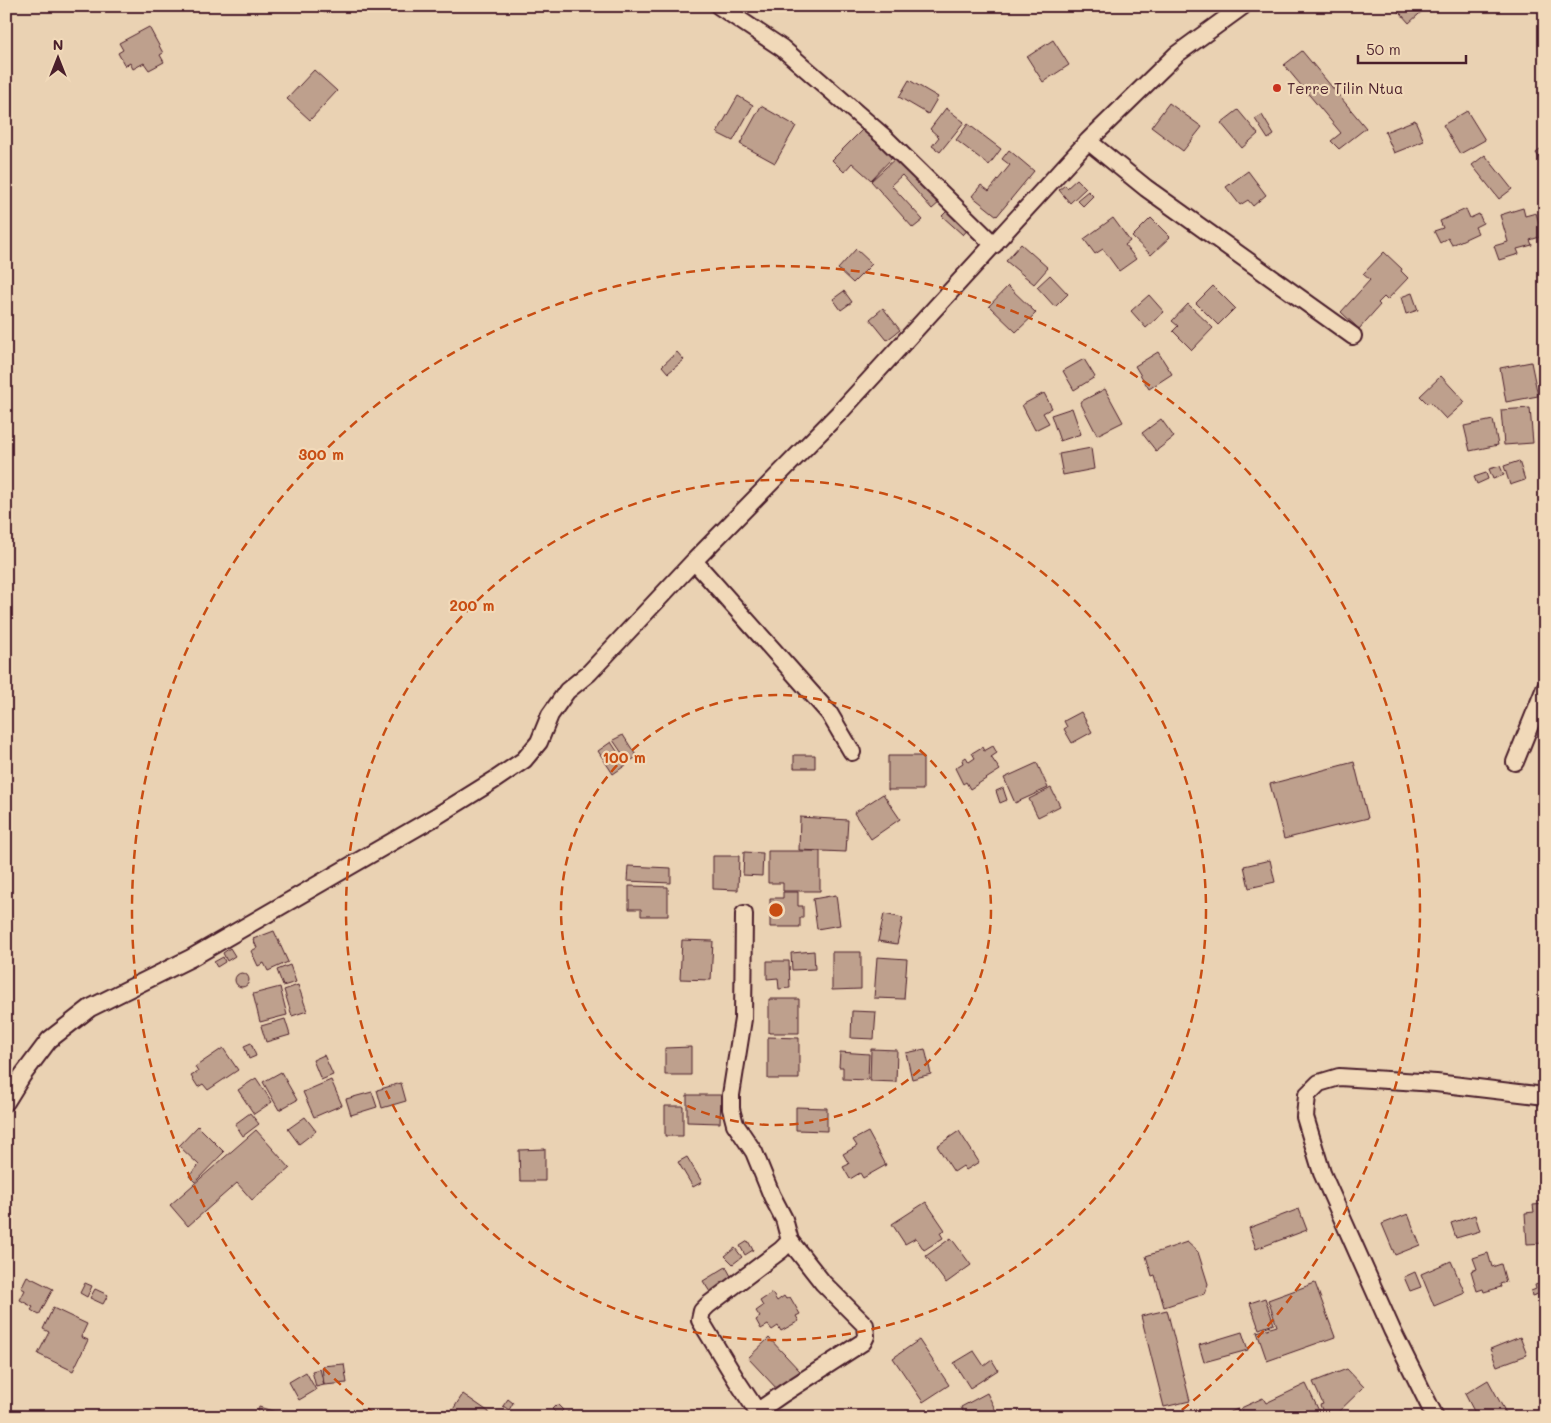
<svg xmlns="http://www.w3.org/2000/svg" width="1551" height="1423" viewBox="0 0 1551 1423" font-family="Mali,sans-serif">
<rect width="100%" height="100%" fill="#ead2b3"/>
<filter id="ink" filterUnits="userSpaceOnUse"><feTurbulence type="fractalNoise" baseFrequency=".02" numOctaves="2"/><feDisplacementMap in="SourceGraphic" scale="10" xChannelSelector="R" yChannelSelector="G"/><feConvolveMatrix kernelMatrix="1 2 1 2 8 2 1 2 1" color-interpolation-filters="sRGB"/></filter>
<g filter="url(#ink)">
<path fill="#bea08d" stroke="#4a1f2b" d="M315 6H329L325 13Z
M1394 6H1428L1409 23Z
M149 27 163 53 160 55 164 62 149 70 144 63 133 69 130 63 125 66 118 53 123 50 119 43Z
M1053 40 1069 65 1043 82 1027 57Z
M1302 51 1366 128 1339 149 1331 141 1341 133 1284 65Z
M314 70 337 91 310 120 287 99Z
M909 80 938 97 928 114 899 97Z
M738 96 753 105 733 141 717 133Z
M1169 103 1202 127 1183 151 1151 127Z
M761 106 796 126 775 163 740 144Z
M946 108 964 122 940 152 932 146 939 137 930 129Z
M1238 110 1258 134 1242 148 1221 123Z
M1467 111 1485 140 1460 154 1443 125Z
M1262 115 1274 135 1268 139 1255 119Z
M1415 120 1424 141 1394 153 1385 132Z
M968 124 1001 149 989 165 956 140Z
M865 127 895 155 871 180 852 163 844 172 832 160Z
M1545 146V166L1536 153Z
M1009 150 1034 171 997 216 972 196 981 185 989 191 1010 165 1002 159Z
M1485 155 1512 189 1499 199 1472 165Z
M898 156 940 202 932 209 902 175 891 185 923 220 913 228 871 181Z
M1248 171 1266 195 1253 206 1248 200 1240 205 1226 187Z
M1077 179 1086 188 1070 203 1059 190 1065 185 1067 188Z
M1088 191 1093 196 1083 206 1077 200Z
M950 208 970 227 963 235 942 216Z
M1523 208 1525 216 1536 213 1543 236 1530 240 1532 245 1517 249 1519 254 1499 260 1494 246 1508 242 1500 215Z
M1466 209 1470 218 1479 214 1483 223 1475 227 1478 233 1452 245 1448 238 1440 243 1434 231 1443 228 1440 221Z
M1113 218 1130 241 1125 245 1136 259 1119 271 1103 249 1095 254 1084 239Z
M1151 218 1170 237 1151 255 1132 237Z
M1021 244 1048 268 1034 284 1006 261Z
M856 249 872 264 853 283 838 269Z
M1384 252 1402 269 1401 271 1408 278 1387 300 1384 297 1378 303 1380 305 1359 329 1341 312 1370 280 1363 274Z
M1050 275 1068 294 1055 307 1037 287Z
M1008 286 1036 313 1016 332 989 306Z
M1213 286 1235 308 1218 325 1196 303Z
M844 291 852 302 841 310 833 299Z
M1412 293 1418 310 1406 314 1401 297Z
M1149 295 1164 312 1146 328 1131 311Z
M1188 304 1213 328 1192 350 1173 331 1178 326 1172 321Z
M883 308 900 330 887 340 870 319Z
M677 352 684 360 668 373 662 366Z
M1158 352 1172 374 1149 389 1135 366Z
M1084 359 1095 377 1074 390 1063 371Z
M1531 362 1538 396 1506 402 1500 368Z
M1441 376 1465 402 1446 419 1430 402 1428 404 1420 396Z
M1105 389 1123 422 1097 435 1080 402Z
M1044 393 1052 408 1043 413 1049 423 1035 430 1022 405Z
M1072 408 1081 434 1060 441 1051 415Z
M1530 408 1533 443 1504 445 1501 410Z
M1161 419 1174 437 1156 451 1142 433Z
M1493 420 1498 445 1470 451 1464 426Z
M1091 448 1094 469 1063 475 1059 454Z
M1519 461 1525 480 1510 485 1504 466Z
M1500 466 1504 475 1493 479 1489 469Z
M1486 473 1488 479 1477 484 1474 477Z
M1081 712 1092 732 1072 743 1064 729 1067 727 1064 721Z
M623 735 637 757 628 762 613 740Z
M611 742 626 765 613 774 598 751Z
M993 746 997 753 991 757 1000 770 970 789 966 782 963 784 955 768 963 763 962 760 966 757 969 762 975 758 972 753 982 747 984 751Z
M794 755H815V768H794Z
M888 756H923V790H888Z
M1354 762 1368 818 1284 839 1270 784Z
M1037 763 1048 788 1015 803 1004 778Z
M1003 788 1007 800 1000 803 996 791Z
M1051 788 1060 806 1038 817 1029 799Z
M883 794 900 819 871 839 854 813Z
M800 817 848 820 846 852 799 850Z
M768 851H820V891H783V883H768Z
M744 852 763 853 762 876 743 875Z
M713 856H739L738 890 713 889Z
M1270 860 1275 882 1249 888 1244 866Z
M628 866 671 868V883L627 881Z
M629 886 668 887V916H641V909H629Z
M783 892H798V906H803V918H800V927H770V898H783Z
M836 895 840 925 817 929 813 899Z
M884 914 903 918 897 944 878 941Z
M274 931 288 962 268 971 264 963 258 966 251 951 257 948 253 939Z
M682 940 713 941 711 980 680 979Z
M230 948 235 956 227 961 223 953Z
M814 951 815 969 792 970 791 953Z
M832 952H861V989L832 990Z
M223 957 225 962 217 967 214 962Z
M877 957 907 959 904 999 874 998Z
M767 961H789L790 988 779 989 778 978 767 979Z
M290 965 296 982 283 986 277 970Z
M235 980a7 7 0 1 1 14 0a7 7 0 1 1-14 0Z
M298 985 307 1011 292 1016 284 990Z
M280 987 287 1015 260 1022 253 994Z
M769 999H799V1033H769Z
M852 1011 876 1012 874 1039 851 1038Z
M285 1019 290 1035 266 1042 261 1026Z
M768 1037 799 1038V1079H768Z
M251 1043 256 1056 249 1059 244 1046Z
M691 1047V1075H665V1048Z
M223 1048 238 1070 208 1090 203 1084 198 1087 191 1076 198 1072 195 1067Z
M871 1049 897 1050 896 1082 870 1081Z
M925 1049 931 1074 912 1079 906 1053Z
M840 1052 869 1054 868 1080 843 1079V1067H839Z
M324 1055 333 1075 321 1080 313 1060Z
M281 1072 297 1100 279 1110 263 1082Z
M256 1078 272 1102 254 1114 238 1090Z
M331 1080 342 1105 314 1117 303 1092Z
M401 1083 406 1101 382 1108 377 1090Z
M372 1092 377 1107 351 1115 346 1099Z
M687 1095H721L720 1123 687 1122Z
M665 1106H683V1136H665Z
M796 1107 827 1108V1131L796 1130Z
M250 1113 259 1124 243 1136 235 1124Z
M305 1117 316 1131 299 1144 288 1129Z
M198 1126 224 1152 195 1182 189 1176 199 1165 179 1146Z
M256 1130 290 1168 252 1200 237 1183 188 1226 170 1205Z
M959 1131 979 1162 966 1170 963 1166 954 1172 937 1146Z
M868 1132 886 1165 863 1178 860 1173 850 1179 843 1167 849 1164 843 1154 857 1146 853 1140Z
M545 1149V1181H520L519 1150Z
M687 1157 702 1182 693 1187 678 1162Z
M926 1202 945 1230 940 1233 943 1238 924 1250 916 1238 905 1244 892 1224Z
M1545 1204V1243L1527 1244 1525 1213 1534 1212 1533 1205Z
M1299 1209 1307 1230 1256 1249 1249 1228Z
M1408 1214 1420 1245 1395 1255 1382 1224Z
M1475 1215 1480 1231 1456 1238 1451 1223Z
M951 1238 971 1265 946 1283 926 1256Z
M748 1241 753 1250 745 1255 740 1246Z
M1187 1242 1198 1252 1208 1284 1204 1294 1164 1307 1155 1275 1152 1276 1146 1256Z
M735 1248 742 1257 733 1264 725 1256Z
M1488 1253 1492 1267 1501 1264 1506 1282 1500 1284 1501 1287 1484 1292 1483 1289 1477 1291 1471 1271 1477 1269 1473 1258Z
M1451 1261 1465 1293 1434 1306 1421 1274Z
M726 1267 732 1278 710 1292 703 1281Z
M1415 1272 1421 1287 1410 1291 1404 1277Z
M27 1276 53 1289 39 1315 31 1310 33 1307 20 1300 25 1290 21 1288Z
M1545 1282V1298L1540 1300 1538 1294 1532 1296 1531 1291 1536 1289 1535 1285Z
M85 1283 92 1286 87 1297 80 1293Z
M1315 1283 1335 1337 1267 1361 1257 1332 1277 1326 1268 1300Z
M95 1289 108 1295 103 1304 90 1298Z
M772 1293 777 1301 784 1296 786 1299 790 1297 800 1314 796 1316 799 1321 781 1331 778 1326 772 1330 768 1325 761 1329 756 1320 760 1317 756 1311 763 1306 760 1301Z
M1265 1298 1274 1324 1259 1329 1250 1303Z
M53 1308 87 1324 81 1337 88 1340 73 1371 38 1354 49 1332 43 1329Z
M1167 1310 1190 1401 1164 1407 1141 1316Z
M1242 1332 1248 1350 1204 1362 1199 1345Z
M1520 1337 1527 1355 1497 1366 1490 1349Z
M769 1338 800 1371 778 1390 748 1358Z
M919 1340 949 1385 923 1402 893 1358Z
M974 1351 984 1366 992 1360 998 1370 970 1388 954 1363Z
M344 1364 347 1383 324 1385 322 1366Z
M320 1369 324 1385 316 1387 312 1371Z
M1347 1369 1364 1387 1333 1417H1325L1320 1405 1323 1404 1313 1382Z
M306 1372 316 1390 299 1400 289 1382Z
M1488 1380 1506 1413 1499 1417H1474L1476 1415 1465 1394Z
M1306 1384 1322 1417H1246L1241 1408 1263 1398 1266 1403Z
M987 1393 997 1413 990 1417H966L961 1407Z
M463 1394 489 1412 485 1417H460L452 1411Z
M508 1399 513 1403 509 1410 503 1406Z
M557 1404 563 1410 558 1415 552 1409Z
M259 1407 283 1414V1417H256Z
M1238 1409 1241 1417H1218Z
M568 1411 575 1417H563Z
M923 1411 927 1417H913Z"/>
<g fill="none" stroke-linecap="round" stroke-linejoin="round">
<defs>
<path id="minor" d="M719 6 782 48 883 136 994 245
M1088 141 1146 188 1353 336
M694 561 829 713 852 752
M1515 762 1545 688
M744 914 743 1019 731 1095V1109L735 1124 754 1152 772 1196 784 1219 790 1241 781 1250 708 1305 702 1311 700 1320 737 1381 761 1417
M6 1102 22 1076 49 1040 90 1008 191 958 435 817 496 779 524 760 539 742 550 715 567 691 589 673 694 561 841 411 1088 141 1177 54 1243 6
M758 1411 784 1393 863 1342 866 1336 865 1325 823 1283 790 1241
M1435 1417 1392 1330 1322 1173 1305 1117 1307 1095 1319 1083 1339 1077 1436 1083 1545 1096"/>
</defs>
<use href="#minor" stroke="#4a1f2b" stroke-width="20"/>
<use href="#minor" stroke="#f1d9b9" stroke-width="16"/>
</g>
</g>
<g fill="none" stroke="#c84d12" stroke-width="2.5" stroke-dasharray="9 6">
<circle cx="776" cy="910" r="215"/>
<circle cx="776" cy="910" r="430"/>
<path d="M375 1414A644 644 0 1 1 1177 1414"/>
</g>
<circle fill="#c8321e" stroke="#f1d9b9" stroke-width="2" cx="1277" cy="88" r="5"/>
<g text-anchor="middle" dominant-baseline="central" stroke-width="4.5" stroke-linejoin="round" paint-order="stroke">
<g font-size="15" fill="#4a1f2b" stroke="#f1d9b9" text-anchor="start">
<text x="1287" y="88">Terre Tilin Ntua</text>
</g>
</g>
<circle cx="776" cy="910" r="8" fill="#c84d12" stroke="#f1d9b9" stroke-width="2.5"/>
<g font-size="15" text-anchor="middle" font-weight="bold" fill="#c84d12" stroke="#f1d9b9" stroke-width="4.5" stroke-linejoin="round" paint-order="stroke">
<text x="321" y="460">300 m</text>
<text x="472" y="611">200 m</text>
<text x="624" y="763">100 m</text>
</g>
<rect width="1551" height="1423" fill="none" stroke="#f1d9b9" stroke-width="25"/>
<rect x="12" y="12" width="1526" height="1398" fill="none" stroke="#4a1f2b" stroke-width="2" filter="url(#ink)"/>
<g transform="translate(58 58)" stroke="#f1d9b9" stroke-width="4" paint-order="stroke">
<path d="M0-4L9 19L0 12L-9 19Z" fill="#4a1f2b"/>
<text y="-8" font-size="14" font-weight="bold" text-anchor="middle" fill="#4a1f2b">N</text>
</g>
<path d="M1358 55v8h108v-8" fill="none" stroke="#4a1f2b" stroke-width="2.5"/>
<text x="1366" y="55" font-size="15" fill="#4a1f2b" stroke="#f1d9b9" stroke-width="4" paint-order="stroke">50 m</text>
</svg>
